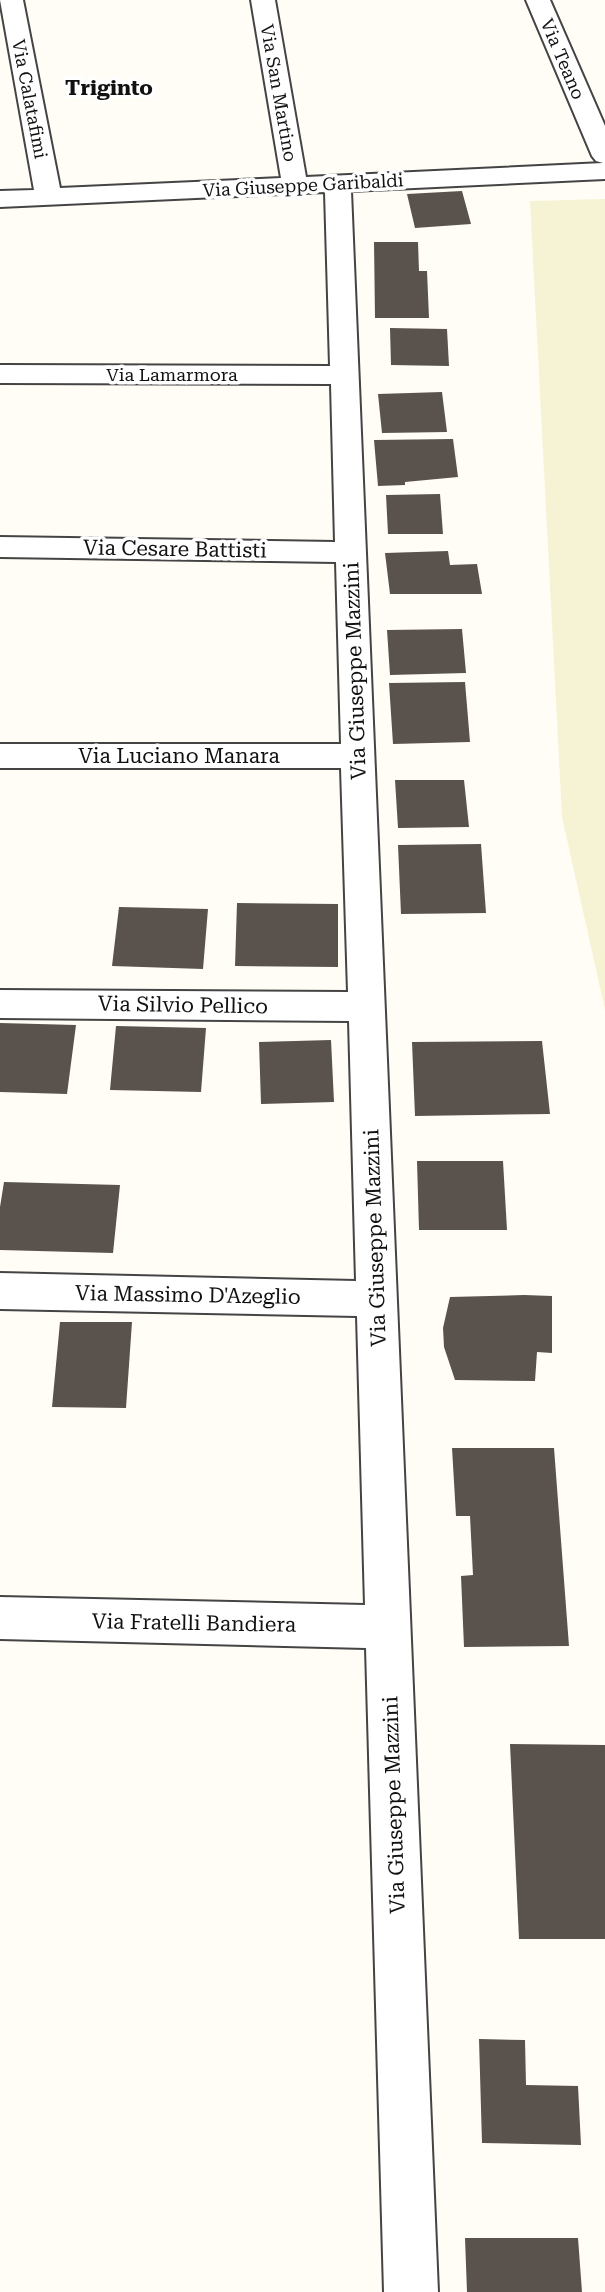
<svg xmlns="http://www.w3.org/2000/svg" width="605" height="2292" viewBox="0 0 605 2292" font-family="'Roboto Serif',serif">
<rect width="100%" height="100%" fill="#fffdf5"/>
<path fill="#f6f3d4" d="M605 199V1010L562 817 530 201Z"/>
<path fill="#5a524d" d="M462 191 471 224 415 228 407 194Z
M374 242H418L419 271H427L429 318H375Z
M390 328 447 329 449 366 391 365Z
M442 392 447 432 382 433 378 394Z
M453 439 458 477 405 482V485L378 486 374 440Z
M440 494 443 534H388L386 495Z
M448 551 450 565 477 564 482 594H390L385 553Z
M462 629 466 673 390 675 387 630Z
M465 682 470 742 393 744 389 683Z
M395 780H464L469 827 398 828Z
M481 844 486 913 401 914 398 845Z
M237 903 338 904V967L235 966Z
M119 907 208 909 203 969 112 966Z
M0 1023 76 1025 67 1094 0 1092Z
M116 1026 206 1028 201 1092 110 1090Z
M331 1040 334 1102 261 1104 259 1042Z
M542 1041 550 1114 415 1116 412 1042Z
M417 1161H503L507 1230H419Z
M4 1182 120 1185 113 1253 0 1250V1207Z
M524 1295 552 1296V1353L537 1352 535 1381 455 1380 444 1347 443 1328 450 1297Z
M60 1322H132L126 1408 52 1407Z
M452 1448H554L569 1646 464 1647 461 1576 473 1575 470 1516H456Z
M510 1744 605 1745V1939H519Z
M479 2039 525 2040 526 2085 578 2086 581 2145 482 2143Z
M465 2238H578L582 2292H467Z"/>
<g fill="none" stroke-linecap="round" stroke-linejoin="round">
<defs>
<path id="minor" d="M0 0H23L60 188 281 178 251 0H275L306 177 603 163 596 161 592 156 526 0H550L605 126V179L351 191 438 2292H384L366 1648 0 1639V1597L365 1605 357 1316 0 1309V1273L356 1281 349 1021 0 1018V990L348 992 341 768H0V744H341L336 562 0 557V537L335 542 331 384 0 383V365L330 366 325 192 0 207V191L34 190Z"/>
</defs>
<use href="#minor" stroke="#444" stroke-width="4"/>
<use href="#minor" fill="#fff" fill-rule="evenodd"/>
</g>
<g text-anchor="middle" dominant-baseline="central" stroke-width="7" stroke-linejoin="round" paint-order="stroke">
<g font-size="18" fill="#111" stroke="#fff">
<text transform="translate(563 59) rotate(67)">Via Teano</text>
<text transform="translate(279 93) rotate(80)">Via San Martino</text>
<text transform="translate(30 99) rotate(79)">Via Calatafimi</text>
<text transform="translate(303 185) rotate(-3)">Via Giuseppe Garibaldi</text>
<text x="172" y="374">Via Lamarmora</text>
</g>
<g font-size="21" font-weight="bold" fill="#111" stroke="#fff">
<text x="109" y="88">Triginto</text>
</g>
<g font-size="21" fill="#111" stroke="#fff">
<text transform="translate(175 549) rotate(1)">Via Cesare Battisti</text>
<text transform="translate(355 671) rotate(-92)">Via Giuseppe Mazzini</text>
<text x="179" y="756">Via Luciano Manara</text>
<text transform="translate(183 1005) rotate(1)">Via Silvio Pellico</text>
<text transform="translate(375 1238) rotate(-92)">Via Giuseppe Mazzini</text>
<text transform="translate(188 1295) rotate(1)">Via Massimo D'Azeglio</text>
<text transform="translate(194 1623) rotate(1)">Via Fratelli Bandiera</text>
<text transform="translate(394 1805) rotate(-92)">Via Giuseppe Mazzini</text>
</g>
</g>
</svg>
